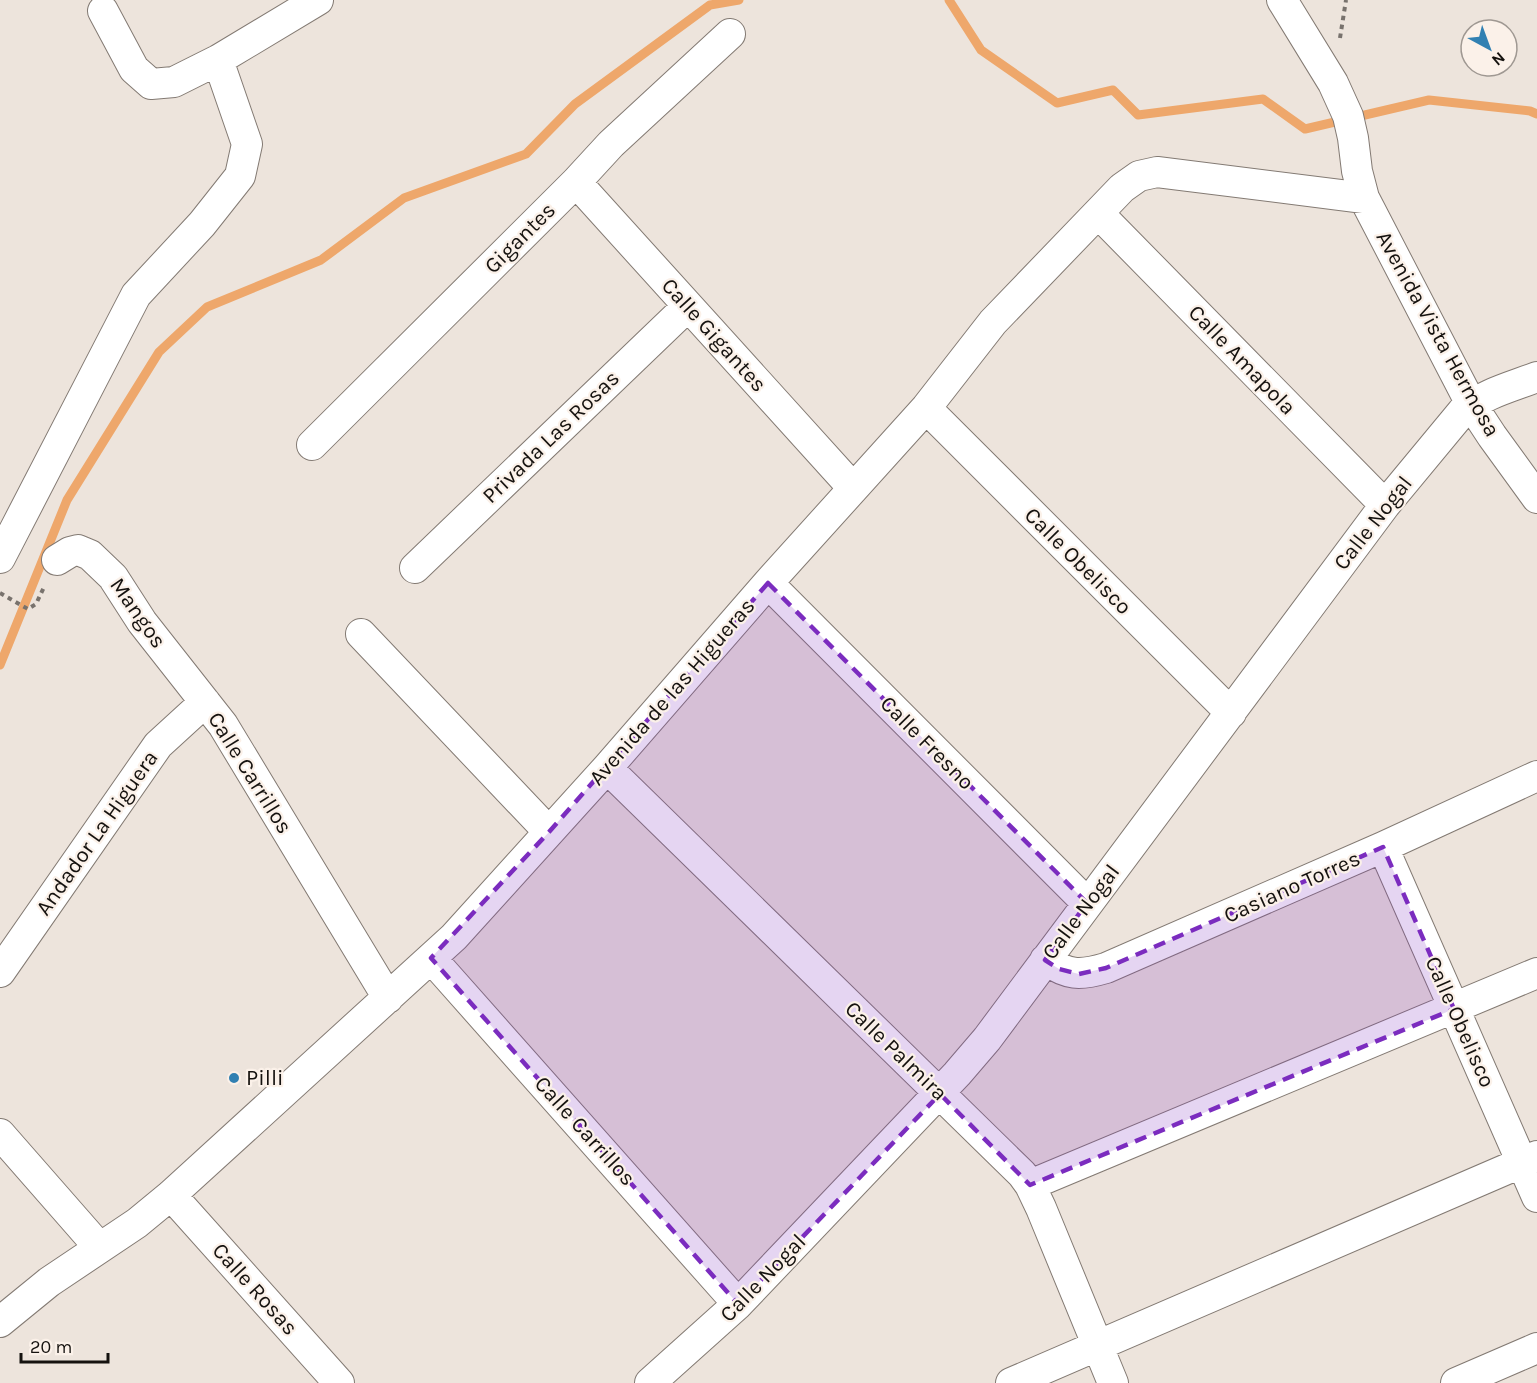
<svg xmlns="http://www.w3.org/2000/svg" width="1537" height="1383" viewBox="0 0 1537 1383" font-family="Karla,sans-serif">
<rect width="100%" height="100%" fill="#ede4dc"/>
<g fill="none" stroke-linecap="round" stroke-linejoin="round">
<path stroke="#eea76b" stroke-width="9" d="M949 0 981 50 1057 103 1113 90 1138 115 1263 99 1305 129 1429 100 1530 111 1537 114
M0 665 67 500 159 352 207 307 321 260 404 198 526 154 575 104 710 5 739 0"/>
<defs>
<path id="minor" d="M1282 0 1333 83 1348 116 1353 138 1357 171 1364 198 1471 404 1492 436 1537 498
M103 11 134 69 151 84 174 82 218 60 318 0
M576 182 853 488
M1099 214 1385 505
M926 408 1231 713
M312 445 576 182 611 144 730 34
M0 558 136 295 202 224 240 176 247 144 218 60
M57 560 70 552 78 550 90 555 113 577 142 622 223 725 388 998
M415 568 688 306
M768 583 1087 903
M361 634 549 832
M607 768 1022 1174 1030 1185 1041 1208 1113 1383
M1383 847 1537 1197
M431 958 738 1304
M1045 960C1068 975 1079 976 1106 968L1383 847 1537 776
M0 972 158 745 205 702
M0 1134 99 1247
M1030 1185 1537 973
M171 1195 339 1383
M0 1322 49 1282 137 1223 171 1195 454 937 607 768 768 583 926 408 993 322 1122 188 1139 176 1157 172 1364 198
M650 1383 738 1304 957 1074 987 1039 1385 505 1462 412C1483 394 1511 387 1537 377
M1011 1383 1537 1156
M1456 1383 1537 1348"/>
</defs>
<use href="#minor" stroke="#837a73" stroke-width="32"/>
<path stroke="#78726d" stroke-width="4" stroke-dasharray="4.5 4.5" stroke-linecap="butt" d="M1340 38 1346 0
M0 593 28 609 36 604 45 585"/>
<use href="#minor" stroke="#fff" stroke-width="30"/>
</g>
<path fill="#7b2cbf" fill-opacity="0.2" stroke="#7b2cbf" stroke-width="4.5" stroke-dasharray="12 8" stroke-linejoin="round" d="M768 583 1087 903 1045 960 1059 969 1079 974 1106 968 1383 847 1454 1009 1030 1185 940 1094 738 1304 431 958 549 832Z"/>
<circle fill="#3180b2" stroke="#fbf1e9" stroke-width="2" cx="234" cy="1078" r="6"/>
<g text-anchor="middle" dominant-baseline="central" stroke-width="4.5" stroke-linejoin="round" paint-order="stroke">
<g font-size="22" fill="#15120f" stroke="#fbf1e9">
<text transform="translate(520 238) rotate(-45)">Gigantes</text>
<text transform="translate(1438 334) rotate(61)">Avenida Vista Hermosa</text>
<text transform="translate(714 335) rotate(48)">Calle Gigantes</text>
<text transform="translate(1242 360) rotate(46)">Calle Amapola</text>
<text transform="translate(551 437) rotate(-44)">Privada Las Rosas</text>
<text transform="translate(1373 523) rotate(-52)">Calle Nogal</text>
<text transform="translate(1078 561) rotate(45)">Calle Obelisco</text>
<text transform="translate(138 613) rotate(55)">Mangos</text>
<text transform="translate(672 692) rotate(-49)">Avenida de las Higueras</text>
<text transform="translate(927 743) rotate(45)">Calle Fresno</text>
<text transform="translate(250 773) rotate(58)">Calle Carrillos</text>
<text transform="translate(97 833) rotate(-55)">Andador La Higuera</text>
<text transform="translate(1292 887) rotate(-24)">Casiano Torres</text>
<text transform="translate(1081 912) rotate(-53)">Calle Nogal</text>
<text transform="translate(1460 1022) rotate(66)">Calle Obelisco</text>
<text transform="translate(896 1051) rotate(44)">Calle Palmira</text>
<text transform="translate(585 1131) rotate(48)">Calle Carrillos</text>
<text transform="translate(763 1278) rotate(-46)">Calle Nogal</text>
<text transform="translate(255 1289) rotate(48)">Calle Rosas</text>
</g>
<g font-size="22" fill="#15120f" stroke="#fbf1e9" text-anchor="start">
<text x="246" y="1078">Pilli</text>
</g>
</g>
<g transform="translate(1489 48) rotate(139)"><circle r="28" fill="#fbf1e9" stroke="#9f9892" stroke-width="1.5"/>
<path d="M0-4.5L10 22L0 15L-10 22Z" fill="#3180b2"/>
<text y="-9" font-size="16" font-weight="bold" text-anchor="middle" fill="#15120f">N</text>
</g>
<path d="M21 1353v9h87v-9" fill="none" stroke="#15120f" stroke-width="3"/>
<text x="30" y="1353" font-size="18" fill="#15120f" stroke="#fbf1e9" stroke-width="4.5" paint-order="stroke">20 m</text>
</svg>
